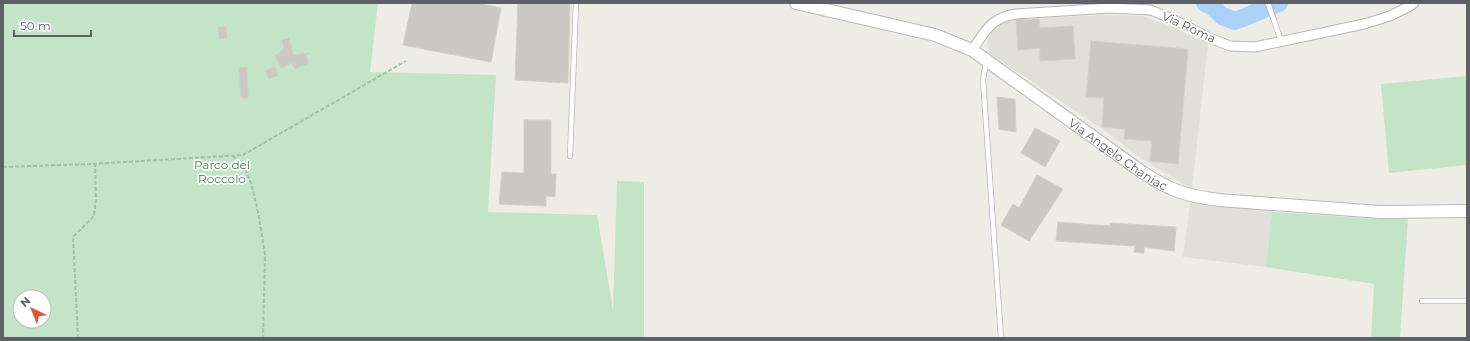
<svg xmlns="http://www.w3.org/2000/svg" width="1470" height="341" viewBox="0 0 1470 341" font-family="Montserrat,sans-serif">
<rect width="100%" height="100%" fill="#eeede5"/>
<path fill="#e0dfda" d="M1105 15 1142 16 1175 28 1208 44 1192 189 1145 161 1104 130 989 53 987 43 991 31 1006 20Z
M1191 197 1273 205 1266 267 1183 257Z"/>
<path fill="#c4e4c7" fill-rule="evenodd" d="M3 3H378L370 72 496 75 488 212 597 215 613 310 617 181 644 182V338H3ZM20 297H44V321H20Z
M1467 76V165L1389 173 1381 84Z
M1272 212 1378 219H1408L1400 338H1371L1374 284 1266 267Z"/>
<g fill="none" stroke-linecap="round" stroke-linejoin="round">
<path stroke="#abd0f9" stroke-width="18" d="M1205 3 1213 7 1222 16 1235 21 1279 3"/>
</g>
<path fill="#cac8c2" stroke="#d3cfc4" d="M412 3H478L501 8 491 62 403 45Z
M518 3H570L568 83 515 80Z
M1039 19 1040 28 1073 26 1075 59 1040 61V48L1018 50 1016 20Z
M226 26 227 38 219 39 218 27Z
M289 38 293 55 309 53V54L306 56 309 63 295 69 291 63 281 68 275 55 284 50 282 40Z
M1091 41 1188 49 1178 164 1150 161 1152 141 1124 139 1125 129 1102 127 1104 98 1086 97Z
M247 67 248 98H241L239 68Z
M275 67 278 76 269 79 265 71Z
M997 97 1015 99 1016 132 999 129Z
M524 120H551V174H556L555 197 546 196V206L499 204 502 172 524 173Z
M1035 128 1060 141 1045 167 1021 153Z
M1037 175 1063 189 1029 241 1001 225 1013 204 1019 208Z
M1058 222 1110 226V223L1176 227 1174 251 1144 247V253L1134 252 1135 246 1056 241Z"/>
<g fill="none" stroke-linecap="round" stroke-linejoin="round">
<defs>
<path id="lane" d="M1268 3 1281 41
M986 62 983 80 1001 338
M570 156 576 3
M1422 301H1467"/>
<path id="street" d="M972 50C986 31 990 18 1016 14L1110 8 1151 10 1183 24 1207 37 1230 46 1255 47 1364 24 1390 16 1410 6 1414 3"/>
<g id="secondary">
<path id="s1" d="M796 3 935 35 972 50 1142 172C1169 190 1186 196 1219 200L1380 212 1467 211"/>
</g>
</defs>
<use href="#lane" stroke="#b6b7bb" stroke-width="6"/>
<use href="#street" stroke="#b6b7bb" stroke-width="11"/>
<use href="#secondary" stroke="#b7b9be" stroke-width="14"/>
<path stroke="#9cc2aa" stroke-width="2" stroke-dasharray="4 2" stroke-linecap="butt" d="M233 156 245 169 251 183 258 212 265 254 263 338
M3 167 91 164 243 155 406 61
M78 338 73 237 94 216 96 199 95 164"/>
<use href="#lane" stroke="#fff" stroke-width="4.5"/>
<use href="#street" stroke="#fff" stroke-width="9"/>
<use href="#secondary" stroke="#fff" stroke-width="12"/>
</g>
<g text-anchor="middle" dominant-baseline="central" stroke-width="3.5" stroke-linejoin="round" paint-order="stroke">
<g font-size="12" fill="#5d6065" stroke="#fff">
<text transform="translate(1189 27) rotate(25)">Via Roma</text>
<text stroke="none"><textPath href="#s1" startOffset="362">Via Angelo Chaniac</textPath></text>
</g>
<g font-size="12" fill="#3c8546" stroke="#fff">
<text x="222" y="164">Parco del<tspan x="222" dy="14">Roccolo</tspan></text>
</g>
</g>
<rect width="1470" height="341" fill="none" stroke="#5d6065" stroke-width="8"/>
<g transform="translate(32 309) rotate(317)"><circle r="19" fill="#ffffff" stroke="#bebfc1"/>
<path d="M0-3L7 15L0 10L-7 15Z" fill="#de573c"/>
<text y="-6" font-size="11" font-weight="bold" text-anchor="middle" fill="#5d6065">N</text>
</g>
<path d="M14 30v6h77v-6" fill="none" stroke="#5d6065" stroke-width="2"/>
<text x="20" y="30" font-size="12" fill="#5d6065" stroke="#ffffff" stroke-width="3" paint-order="stroke">50 m</text>
</svg>
